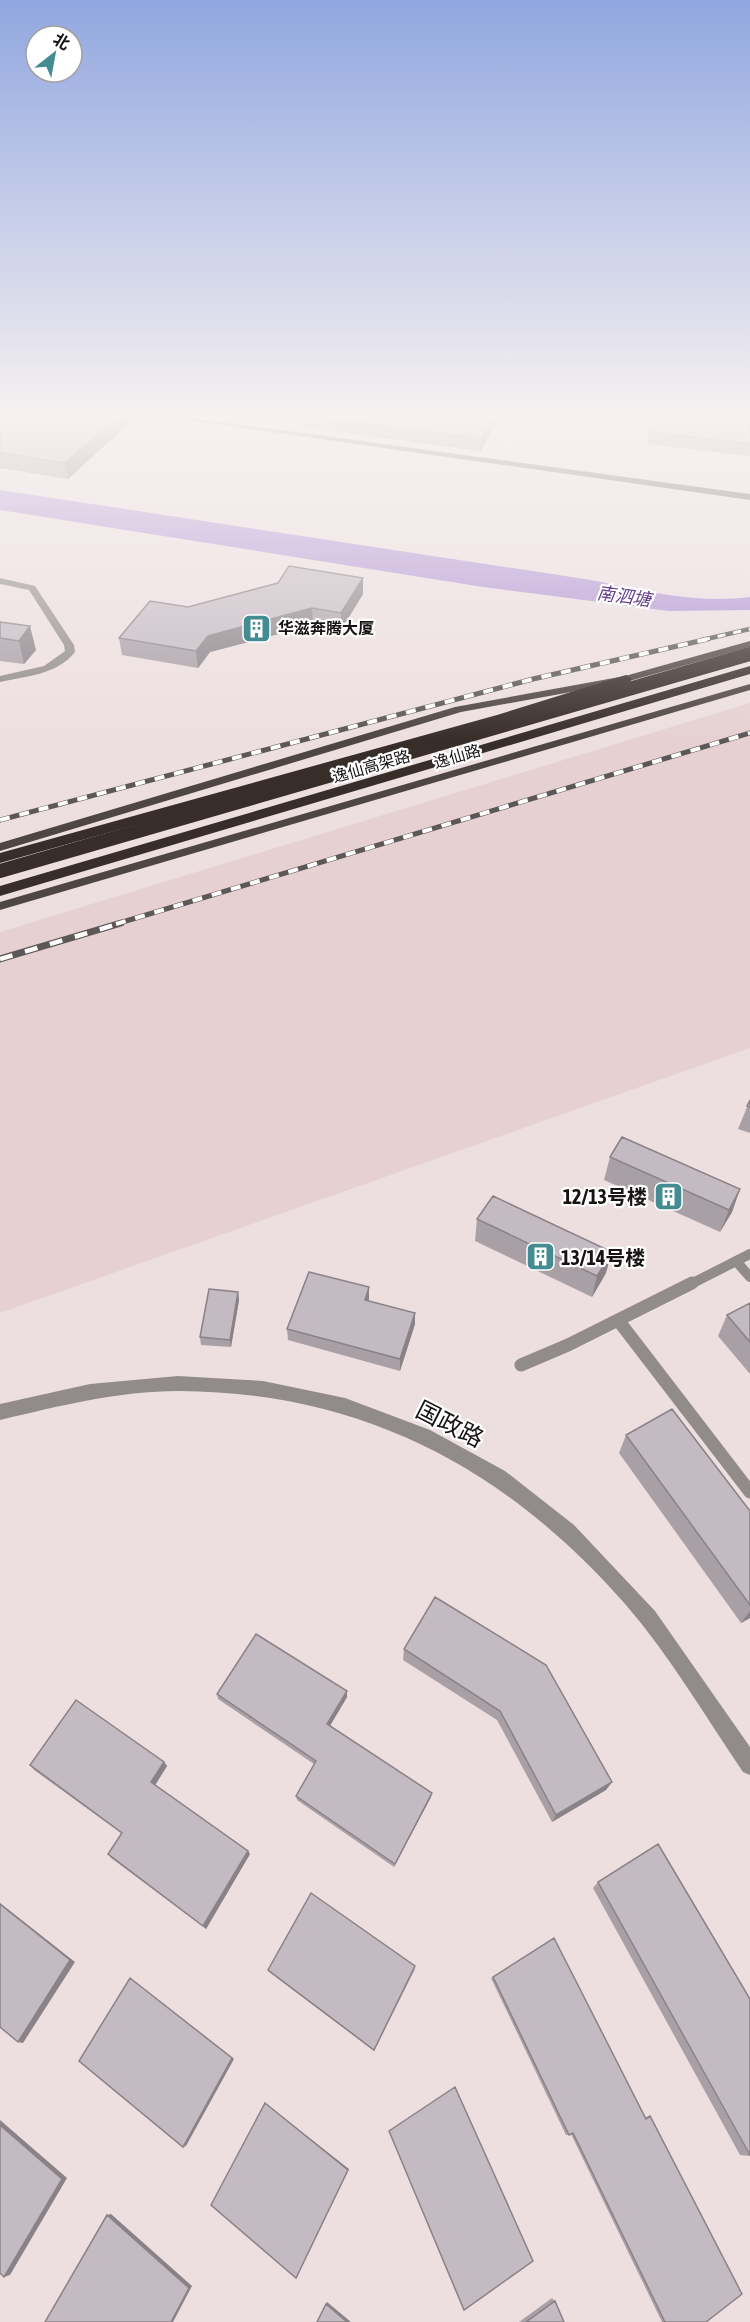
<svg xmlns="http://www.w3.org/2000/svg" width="750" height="2322" viewBox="0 0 750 2322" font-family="'Asap Condensed','Noto Sans SC',sans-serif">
<rect width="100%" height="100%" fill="#eddfe0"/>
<path fill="#e6d0d2" d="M750 703V1048L0 1313V932Z"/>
<path fill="#af93d4" d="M0 490 591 580C644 591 696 604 750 597V610L669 611 483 587 0 510Z"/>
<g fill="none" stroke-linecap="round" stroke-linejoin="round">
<path stroke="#918c89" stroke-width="10" d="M736 1261 750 1277
M689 1285 750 1254"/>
<path stroke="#918c89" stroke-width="13" d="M618 1320 750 1492
M521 1365 568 1345 692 1283"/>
<path fill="#918c89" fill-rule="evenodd" d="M0 578 35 586 74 645 75 652C57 675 26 676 0 682V676L44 666 65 651 64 645 29 590 0 584Z
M178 1376 263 1381 345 1398 430 1430 505 1471 574 1525 655 1611 750 1747V1775L743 1772C705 1716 670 1656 626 1605 506 1468 362 1392 179 1391 118 1391 59 1406 0 1420V1404L90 1384Z"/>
<path fill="#69625f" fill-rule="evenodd" d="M159 416H178L750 494V500Z"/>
<path fill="#4e4642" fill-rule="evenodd" d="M750 641V647L626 682 461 712 0 851V843L455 707 625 676Z
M750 684V690L0 910V902Z"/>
<path fill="#372e2a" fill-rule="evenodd" d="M750 666V674L0 896V886Z
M626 675 632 679 630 682 507 721 0 863V853L497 715Z"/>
<defs>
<path id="rail-far2" d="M702 640 750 629"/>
<path id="rail-far1" d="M0 820 533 679 708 639
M116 924 750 733"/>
<path id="rail" d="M0 959 121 923"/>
</defs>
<use href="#rail-far2" stroke="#5e5757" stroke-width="4.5"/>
<use href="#rail-far1" stroke="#5e5757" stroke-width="5"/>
<use href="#rail" stroke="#5e5757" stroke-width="7"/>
<use href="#rail-far2" stroke="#fff" stroke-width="3" stroke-dasharray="8" stroke-linecap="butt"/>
<use href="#rail-far1" stroke="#fff" stroke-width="4" stroke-dasharray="10" stroke-linecap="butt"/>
<use href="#rail" stroke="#fff" stroke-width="4.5" stroke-dasharray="13" stroke-linecap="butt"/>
<path stroke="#372e2a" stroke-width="14" d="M0 871 750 654"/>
</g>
<path fill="#a9a0a6" d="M0 416H137L68 479 0 468Z
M298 416H499L481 451 299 427Z
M624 416H750V456L647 444 649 432 654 419Z
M363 594 341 630 313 625 210 652 198 668 122 655 119 638 188 607Z
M0 622 36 650 24 664 0 661Z
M750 1100V1133L738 1129Z
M610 1157 740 1189 732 1212 720 1232 604 1180Z
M477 1219 606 1273 592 1297 475 1241Z
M238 1292 239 1300 231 1347 201 1345 200 1337Z
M369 1299V1301L415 1313V1324L400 1371 288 1340 287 1329Z
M750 1303V1374L718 1336 727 1315Z
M626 1435 750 1511V1618L741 1623 619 1453Z
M404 1649 612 1782 606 1790 552 1822 497 1720 403 1660Z
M217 1694 347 1697 330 1726 431 1797 394 1867 297 1800 296 1796 314 1764 218 1699Z
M164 1762 167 1766 155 1785 248 1851 250 1854 206 1929 111 1858 108 1854 121 1833 34 1770 30 1765Z
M598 1882 750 2156 740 2155 593 1888Z
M415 1969 374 2051 269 1972 268 1970Z
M493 1977 645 2117 650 2116 706 2322H662L571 2134 569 2135H566L491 1978Z
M552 2298 555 2301 564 2322H519Z"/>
<path fill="#898287" d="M118 416H137L68 479 65 463Z
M494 416H499L481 451 482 439Z
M363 578V594L341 630V613Z
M312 608 313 625 210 652 198 668 196 651 208 636Z
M30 626 36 650 24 664 19 641Z
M740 1189 732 1212 720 1232 729 1210Z
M612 1252 606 1273 592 1297 597 1276Z
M369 1287V1299L365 1311V1300Z
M238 1292 239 1300 231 1347 230 1340Z
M415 1313V1324L400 1371V1359Z
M750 1611V1618L741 1623Z
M347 1691V1697L328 1729 327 1724Z
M164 1762 167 1766 154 1787 151 1782Z
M612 1782 606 1790 552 1822 556 1815Z
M432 1793 431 1797 394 1867 395 1864Z
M248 1851 250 1854 206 1929 203 1926Z
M0 1903 75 1962 23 2043 18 2042Z
M130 1978 234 2059 186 2146 183 2147Z
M265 2103 349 2169 296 2278Z
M0 2120 67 2178 10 2275 4 2277Z
M111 2214 192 2286 173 2322H171L107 2215Z
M327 2302 351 2322H347L326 2304Z"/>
<path fill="#c4bac1" stroke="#898287" stroke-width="1.5" d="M0 416H118L65 463 0 453Z
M303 416H494L482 439Z
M655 416H750V444L649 432Z
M289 566 363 578 341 613 312 608 208 636 196 651 119 638 150 601 188 607 278 583Z
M0 622 30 626 19 641 0 638Z
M750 1100V1107L747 1106Z
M622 1137 740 1189 729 1210 610 1157Z
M493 1196 612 1252 597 1276 477 1219Z
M309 1272 369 1287 365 1300 415 1313 400 1359 287 1329Z
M209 1289 238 1292 230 1340 200 1337Z
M750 1303V1342L727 1315Z
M672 1409 750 1511V1605L626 1435Z
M435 1597 546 1665 612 1782 556 1815 500 1711 404 1649Z
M256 1634 347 1691 327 1724 432 1793 395 1864 296 1796 316 1761 217 1694Z
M76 1700 164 1762 151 1782 248 1851 203 1926 108 1854 122 1833 30 1765Z
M658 1844 750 1999V2155L598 1882Z
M311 1893 415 1966 374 2050 268 1970Z
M0 1904 70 1960 18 2042 0 2027Z
M554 1938 646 2119 650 2116 742 2294 706 2322H665L573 2133 569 2135 493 1977Z
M130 1978 232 2058 183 2147 79 2061Z
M455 2087 533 2261 464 2310 389 2131Z
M265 2103 348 2170 296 2278 211 2205Z
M0 2125 62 2179 4 2277 0 2273Z
M107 2215 189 2288 171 2322H45Z
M555 2301 564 2322H526Z
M326 2304 347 2322H317Z"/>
<linearGradient id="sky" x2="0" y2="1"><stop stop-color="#91a7e0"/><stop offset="0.56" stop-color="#f7f1f1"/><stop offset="1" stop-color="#f7f1f1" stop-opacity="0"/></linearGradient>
<rect width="750" height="741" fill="url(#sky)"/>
<defs>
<symbol id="building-square" viewBox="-11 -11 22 22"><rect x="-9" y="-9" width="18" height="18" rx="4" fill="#448c91" stroke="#fff"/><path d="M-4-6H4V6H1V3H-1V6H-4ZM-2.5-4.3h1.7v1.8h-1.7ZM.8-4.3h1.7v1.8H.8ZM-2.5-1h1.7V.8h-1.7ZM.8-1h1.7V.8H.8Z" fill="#fff"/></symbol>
</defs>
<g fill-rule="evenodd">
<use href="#building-square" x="240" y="612" width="33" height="33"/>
<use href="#building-square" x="652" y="1180" width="33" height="33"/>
<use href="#building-square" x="524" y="1240" width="33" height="33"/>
</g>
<g text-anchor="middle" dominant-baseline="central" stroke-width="4.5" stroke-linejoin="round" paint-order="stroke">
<g font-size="16" font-weight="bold" fill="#171313" stroke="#fff" text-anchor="start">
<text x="278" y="628">华滋奔腾大厦</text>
</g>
<g font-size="16" fill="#171313" stroke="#fff">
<text transform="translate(457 756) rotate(-16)">逸仙路</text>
<text transform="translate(371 766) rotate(-16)">逸仙高架路</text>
</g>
<g font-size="18" font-style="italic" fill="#653f8d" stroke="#fff">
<text transform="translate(624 596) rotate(8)">南泗塘</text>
</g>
<g font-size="20" font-weight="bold" fill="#171313" stroke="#fff" text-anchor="end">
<text x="647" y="1196">12/13号楼</text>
<text x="561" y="1257" text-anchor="start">13/14号楼</text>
</g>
<g font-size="24" fill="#171313" stroke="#fff">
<text transform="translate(450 1424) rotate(27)">国政路</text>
</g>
</g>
<g transform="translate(54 54) rotate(31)"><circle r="28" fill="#ffffff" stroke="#a2a1a1" stroke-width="1.5"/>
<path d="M0-4.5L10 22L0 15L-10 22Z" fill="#448c91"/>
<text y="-9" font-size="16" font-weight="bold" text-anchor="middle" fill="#171313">北</text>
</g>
</svg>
